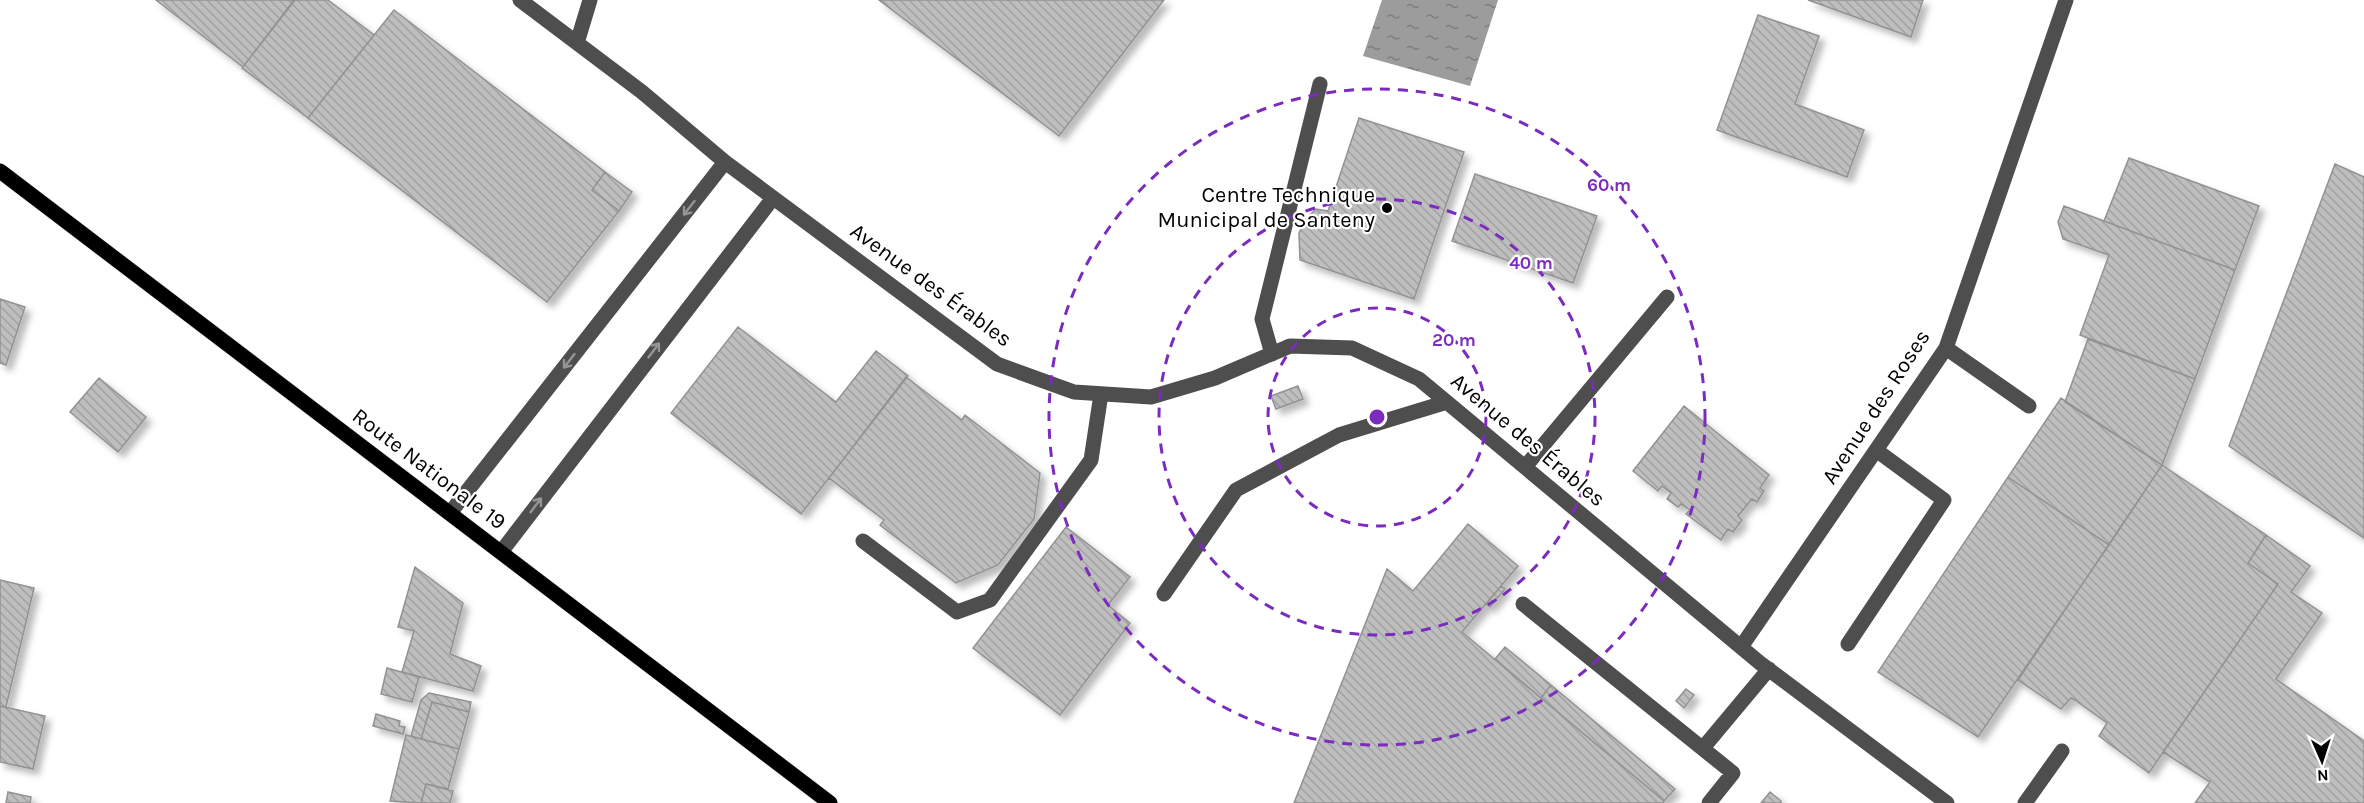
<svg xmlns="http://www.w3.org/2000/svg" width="2364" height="803" viewBox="0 0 2364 803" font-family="Karla,sans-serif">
<defs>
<pattern id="water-ripples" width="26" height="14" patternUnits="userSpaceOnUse" patternTransform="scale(1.5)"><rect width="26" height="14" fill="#9c9c9c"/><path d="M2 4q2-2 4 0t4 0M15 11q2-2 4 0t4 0" fill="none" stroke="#7d7d7d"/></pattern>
<pattern id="building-back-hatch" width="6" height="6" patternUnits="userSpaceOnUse" patternTransform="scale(1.5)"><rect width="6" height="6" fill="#bebebe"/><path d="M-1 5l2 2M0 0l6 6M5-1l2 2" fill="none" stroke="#a2a2a2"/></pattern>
<filter id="shadow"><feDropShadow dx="5.5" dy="5.5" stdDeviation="3" flood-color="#0004"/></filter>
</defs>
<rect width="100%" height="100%" fill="#fff"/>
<path fill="url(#water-ripples)" d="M1382 0H1498L1470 86 1363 56Z"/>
<path fill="url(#building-back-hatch)" stroke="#929292" stroke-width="1.5" filter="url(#shadow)" d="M156 0H294L243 67Z
M295 0H328L374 35 308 118 242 68Z
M879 0H1164L1059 136Z
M1808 0H1923L1911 37Z
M394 10 605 172 592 190 619 211 547 302 308 118Z
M1758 15 1819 36 1795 104 1864 130 1847 177 1717 130Z
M1359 118 1464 152 1414 299 1300 260 1299 233 1305 220 1316 209 1328 211Z
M2129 158 2259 206 2235 270 2104 221Z
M2335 164 2364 177V538L2229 446Z
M605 172 632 192 619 211 592 190Z
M1475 174 1597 216 1573 283 1452 241Z
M2064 206 2235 270 2195 379 2080 335 2109 255 2063 239 2058 222Z
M0 299 25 307 6 365 0 363Z
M738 327 836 402 876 351 908 376 801 514 671 413Z
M2088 339 2195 379 2162 465 2065 402Z
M906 377 962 420 965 415 1040 473 1034 519 998 565 956 583 880 525 884 520 829 478Z
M99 378 146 417 118 452 70 412Z
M1298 386 1303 399 1276 409 1271 396Z
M2061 398 2162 465 2109 545 2008 477Z
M1684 406 1769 475 1760 488 1764 491 1757 502 1752 499 1738 516 1742 520 1733 532 1728 529 1721 540 1686 514 1690 510 1681 504 1678 507 1667 499 1671 493 1662 486 1658 491 1633 471Z
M2162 465 2266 535 2248 563 2278 584 2149 773 2099 736 2107 723 2075 700 2071 698 2061 709 2018 680Z
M2008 477 2109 545 1978 737 1878 672Z
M1468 524 1518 566 1462 632 1664 801 1663 803H1294L1387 569 1413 591Z
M1066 527 1130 577 1108 605 1130 623 1060 715 973 648Z
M2266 535 2310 566 2291 592 2322 613 2276 679 2364 741V803H2195L2210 782 2163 752 2278 584 2248 563Z
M415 567 463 603 450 654 481 666 473 691 402 672 414 631 398 627Z
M0 580 34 588 6 707 0 706Z
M1501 586 1505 589 1490 607 1486 604Z
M1505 647 1551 685 1541 698 1495 659Z
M387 668 419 677 412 702 381 694Z
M1551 685 1675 789 1664 801 1541 698Z
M1686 689 1694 695 1684 708 1676 701Z
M429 693 471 702 469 712 432 702 421 739 411 736 421 700Z
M432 702 469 712 459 749 421 739Z
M0 706 45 716 33 769 0 762Z
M376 714 400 721 399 726 405 727 403 734 373 726Z
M406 735 459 749 448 789 426 784 421 803 390 801Z
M426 784 453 791 450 803H421Z
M8 792 31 797 30 803H6Z
M1770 792 1781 801V803H1761Z"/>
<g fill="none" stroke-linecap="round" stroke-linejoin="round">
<defs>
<path id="major" d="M0 171 830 803"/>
</defs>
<use href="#major" stroke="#dbdbdb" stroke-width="16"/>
<path stroke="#4e4e4e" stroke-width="15" d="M520 0 642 92 725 162 997 364 1074 392 1151 397 1215 378 1290 346 1352 348 1419 379 1760 663 1947 803
M577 43 590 0
M1946 348 2029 406
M1272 354 1262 319 1320 84
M1525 467 1667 297
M450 513 725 162
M863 541 957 612 990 600 1091 460 1101 394
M501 552 773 198
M1164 594 1236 490 1339 435 1447 402
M1523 604 1733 773 1709 803
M1848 644 1944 500 1876 450
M1741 647 1946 348 2066 0
M1703 748 1769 669
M2025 803 2062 751"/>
<use href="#major" stroke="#000" stroke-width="15"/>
</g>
<defs><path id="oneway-shaft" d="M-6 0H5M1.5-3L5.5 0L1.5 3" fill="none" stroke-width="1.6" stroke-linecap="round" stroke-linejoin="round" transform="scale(1.5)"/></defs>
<g stroke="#959595">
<use href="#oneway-shaft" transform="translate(689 208) rotate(128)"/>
<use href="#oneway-shaft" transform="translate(654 350) rotate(-53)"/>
<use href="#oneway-shaft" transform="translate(569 361) rotate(128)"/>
<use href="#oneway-shaft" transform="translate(536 505) rotate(-53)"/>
</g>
<g fill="none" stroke="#7b2cbf" stroke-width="3" stroke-dasharray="10 8">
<circle cx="1377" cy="417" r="109"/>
<circle cx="1377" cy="417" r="218"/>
<circle cx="1377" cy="417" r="328"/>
</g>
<circle fill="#000" stroke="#fff" stroke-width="2" cx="1387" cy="208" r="6"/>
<g text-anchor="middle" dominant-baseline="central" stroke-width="4.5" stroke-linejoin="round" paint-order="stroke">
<g font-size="22" fill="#000" stroke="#fff" text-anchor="end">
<text x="1375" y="195">Centre Technique<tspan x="1375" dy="25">Municipal de Santeny</tspan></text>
</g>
<g font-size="22" fill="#000" stroke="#fff">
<text transform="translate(931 285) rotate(36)">Avenue des Érables</text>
<text transform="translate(1876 407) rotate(-57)">Avenue des Roses</text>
<text transform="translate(1528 440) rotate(40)">Avenue des Érables</text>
<text transform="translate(429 469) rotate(37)">Route Nationale 19</text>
</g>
</g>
<circle cx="1377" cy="417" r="9" fill="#7b2cbf" stroke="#fff" stroke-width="3"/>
<g font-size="18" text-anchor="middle" font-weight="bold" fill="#7b2cbf" stroke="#fff" stroke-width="4.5" stroke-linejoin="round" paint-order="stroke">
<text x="1609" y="191">60 m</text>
<text x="1531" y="269">40 m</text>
<text x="1454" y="346">20 m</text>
</g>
<g transform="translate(2322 761) rotate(177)" stroke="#ffffff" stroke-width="4.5" paint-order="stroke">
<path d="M0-4.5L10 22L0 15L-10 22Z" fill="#000000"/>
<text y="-9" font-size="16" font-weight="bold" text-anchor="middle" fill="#000000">N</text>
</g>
</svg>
